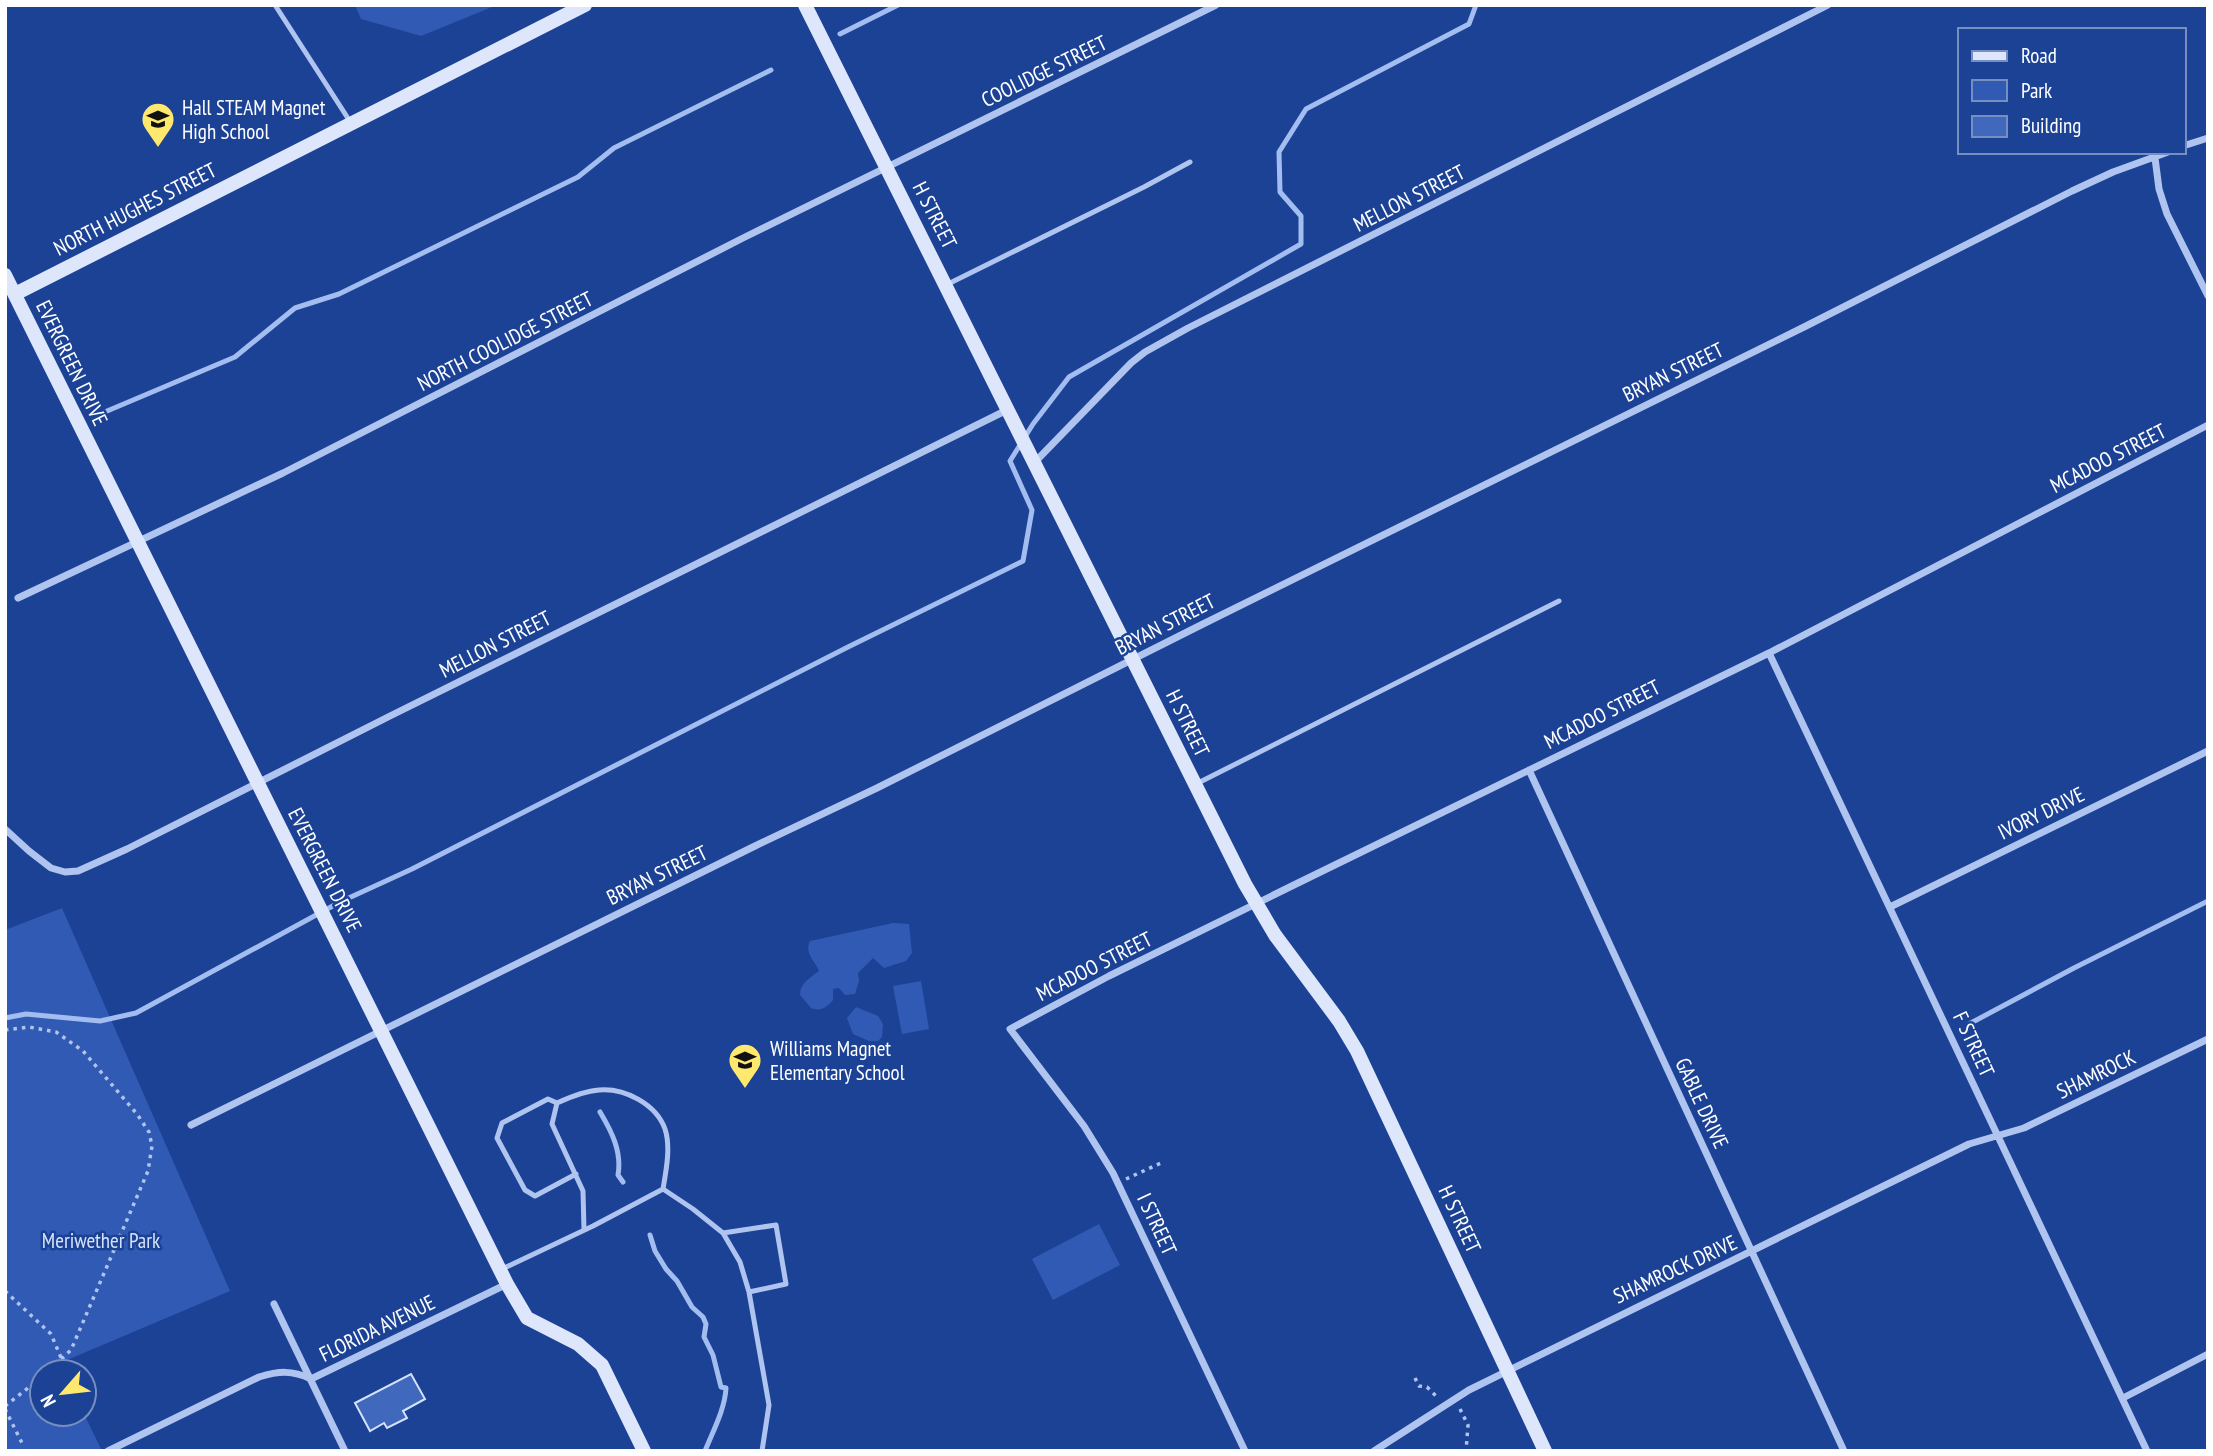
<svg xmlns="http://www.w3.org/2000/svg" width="2213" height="1456" viewBox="0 0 2213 1456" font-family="'PT Sans Narrow',sans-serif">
<rect width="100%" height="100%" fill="#1c4296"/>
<path fill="#305ab4" d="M355 5H497L421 36 361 19Z
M62 908 230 1291 60 1363 64 1372H42V1414H84L102 1451H5V930Z
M893 923 909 924 912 953 906 961 884 968 873 958 858 973 859 981 855 994 845 995 839 988 833 989V1000C827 1007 821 1012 811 1008L800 995C800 983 810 978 819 971 815 961 804 953 810 941Z
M921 981 929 1029 902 1034 893 986Z
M856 1007 878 1016 883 1024 882 1037 878 1041H869L853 1034 847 1018Z
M1099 1224 1120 1265 1053 1300 1032 1259Z"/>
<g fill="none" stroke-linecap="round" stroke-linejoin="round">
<path stroke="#a3bdf1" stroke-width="5" d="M840 34 898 5
M100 414 235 357 295 308 339 294 578 177 614 148 771 70
M5 1018 26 1014 100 1021 136 1013 340 902 412 869 848 647 1023 561 1032 510 1010 461 1033 424 1069 377 1301 244V216L1280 192 1279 152 1306 109 1469 24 1476 5
M1969 1024 2074 968 2208 901
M600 1112C612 1132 622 1152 618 1175L623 1182
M650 1235 655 1251 666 1269 677 1281 692 1307 703 1317 706 1324 704 1337 713 1355 721 1387 726 1388C725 1409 713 1431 705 1451"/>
</g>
<path fill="#4068bc" stroke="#d6e2fb" stroke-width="2" d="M411 1374 425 1399 403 1411 407 1418 387 1428 384 1423 370 1431 355 1403Z"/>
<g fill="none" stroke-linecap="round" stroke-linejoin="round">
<path stroke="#b0c4f0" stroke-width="3.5" stroke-dasharray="3.5 5" stroke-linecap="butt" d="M5 1030 29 1027 56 1032 83 1051 137 1114 149 1132 152 1146 148 1171 71 1350 48 1372
M1126 1179 1161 1163
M5 1291 51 1334 62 1360
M1415 1378 1419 1386 1427 1387 1438 1398
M5 1406 42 1377
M5 1409 22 1443
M1460 1409 1468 1425 1466 1451"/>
<path stroke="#b0c4f0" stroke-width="5" d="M275 5 351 123
M946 285 1144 187 1190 162
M1196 784 1559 601
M557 1103 548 1099 502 1123 497 1138 525 1190 535 1196 576 1174
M663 1189 693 1209 723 1233 740 1262 749 1292 769 1405 762 1451
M584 1230 583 1191 552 1124 557 1103C570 1097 584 1091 599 1090 625 1088 656 1104 665 1129 671 1147 666 1171 663 1189
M723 1233 776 1225 786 1284 749 1292
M502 1269 593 1226 663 1189"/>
<path stroke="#b0c4f0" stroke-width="7" d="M2183 146 2208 138
M2155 158 2159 189 2167 214 2208 296
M1035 462 1131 363 1145 352 1188 328 1828 5
M18 598 283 473 743 238 1216 5
M1769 653 2147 1451
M1529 770 1844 1451
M5 829 29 851 51 868 65 872 78 871 127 849 390 716 1007 410
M1890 907 2208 751
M191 1125 755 846 877 788 1201 625 1806 326 2072 191 2113 172 2168 152
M274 1304 345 1451
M2123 1398 2208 1354
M108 1451 259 1377C279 1371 292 1370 311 1379L507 1284
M1245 1451 1113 1173 1084 1126 1010 1029 1109 976 1300 882 1769 653 2208 425
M1374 1451 1469 1390 1969 1144 2024 1128 2208 1039"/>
<path stroke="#dde6fb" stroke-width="14" d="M805 5 1245 884 1275 935 1339 1021 1357 1051 1545 1451
M5 275 507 1284 527 1318 578 1344 602 1365 644 1451
M15 294 585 5"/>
</g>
<defs>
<symbol id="school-pin" viewBox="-11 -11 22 30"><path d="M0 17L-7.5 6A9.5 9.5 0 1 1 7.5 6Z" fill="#ffe86e" stroke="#1c4296"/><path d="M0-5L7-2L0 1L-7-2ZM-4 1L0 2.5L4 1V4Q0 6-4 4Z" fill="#111"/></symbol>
</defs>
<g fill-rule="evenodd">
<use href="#school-pin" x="139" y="100" width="38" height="52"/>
<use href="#school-pin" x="726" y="1041" width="38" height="52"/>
</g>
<g text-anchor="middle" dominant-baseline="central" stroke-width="5" stroke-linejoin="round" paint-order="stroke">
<g font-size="21" fill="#fff" stroke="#1c4296">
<text transform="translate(1044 71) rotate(-26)">COOLIDGE STREET</text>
<text transform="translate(1409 198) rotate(-27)">MELLON STREET</text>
<text transform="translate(135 209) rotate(-27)">NORTH HUGHES STREET</text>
<text transform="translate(935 215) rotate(63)">H STREET</text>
<text transform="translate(505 341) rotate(-27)">NORTH COOLIDGE STREET</text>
<text transform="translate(72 363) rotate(64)">EVERGREEN DRIVE</text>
<text transform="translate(1673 372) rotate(-26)">BRYAN STREET</text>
<text transform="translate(2108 458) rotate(-27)">MCADOO STREET</text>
<text transform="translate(1165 624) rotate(-27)">BRYAN STREET</text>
<text transform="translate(495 644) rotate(-27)">MELLON STREET</text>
<text transform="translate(1602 714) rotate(-27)">MCADOO STREET</text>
<text transform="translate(1188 723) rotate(64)">H STREET</text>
<text transform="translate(2041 813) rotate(-26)">IVORY DRIVE</text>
<text transform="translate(325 870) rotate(63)">EVERGREEN DRIVE</text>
<text transform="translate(657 875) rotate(-26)">BRYAN STREET</text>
<text transform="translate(1094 966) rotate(-27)">MCADOO STREET</text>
<text transform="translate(1974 1044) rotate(65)">F STREET</text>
<text transform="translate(2096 1074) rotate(-26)">SHAMROCK</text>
<text transform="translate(1702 1103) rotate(65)">GABLE DRIVE</text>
<text transform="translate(1460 1219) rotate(65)">H STREET</text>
<text transform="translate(1157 1224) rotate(65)">I STREET</text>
<text transform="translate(1675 1269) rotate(-25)">SHAMROCK DRIVE</text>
<text transform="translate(377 1328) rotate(-26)">FLORIDA AVENUE</text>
</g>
<g font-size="21" fill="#fff" stroke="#1c4296" text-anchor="start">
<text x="182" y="107">Hall STEAM Magnet<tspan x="182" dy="24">High School</tspan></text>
<text x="770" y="1048">Williams Magnet<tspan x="770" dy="24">Elementary School</tspan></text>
</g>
<g font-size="21" fill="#d6e2fb" stroke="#1c4296">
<text x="101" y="1240">Meriwether Park</text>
</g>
</g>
<rect width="2213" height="1456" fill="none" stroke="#ffffff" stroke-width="14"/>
<rect x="1958" y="28" width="228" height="126" fill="#1c4296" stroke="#778ec0" stroke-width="2"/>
<rect x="1972" y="51" width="35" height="10" fill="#dde6fb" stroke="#778ec0" stroke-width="2"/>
<text x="2021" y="63" font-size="21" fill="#ffffff">Road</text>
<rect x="1972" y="80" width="35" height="21" fill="#305ab4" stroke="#778ec0" stroke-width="2"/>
<text x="2021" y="98" font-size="21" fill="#ffffff">Park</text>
<rect x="1972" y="116" width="35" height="21" fill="#4068bc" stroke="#778ec0" stroke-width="2"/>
<text x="2021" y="133" font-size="21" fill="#ffffff">Building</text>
<g transform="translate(63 1393) rotate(242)"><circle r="33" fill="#1c4296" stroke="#778ec0" stroke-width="2"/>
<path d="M0-5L12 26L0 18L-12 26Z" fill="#ffe86e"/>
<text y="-10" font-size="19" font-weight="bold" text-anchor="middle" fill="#ffffff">N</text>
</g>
</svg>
